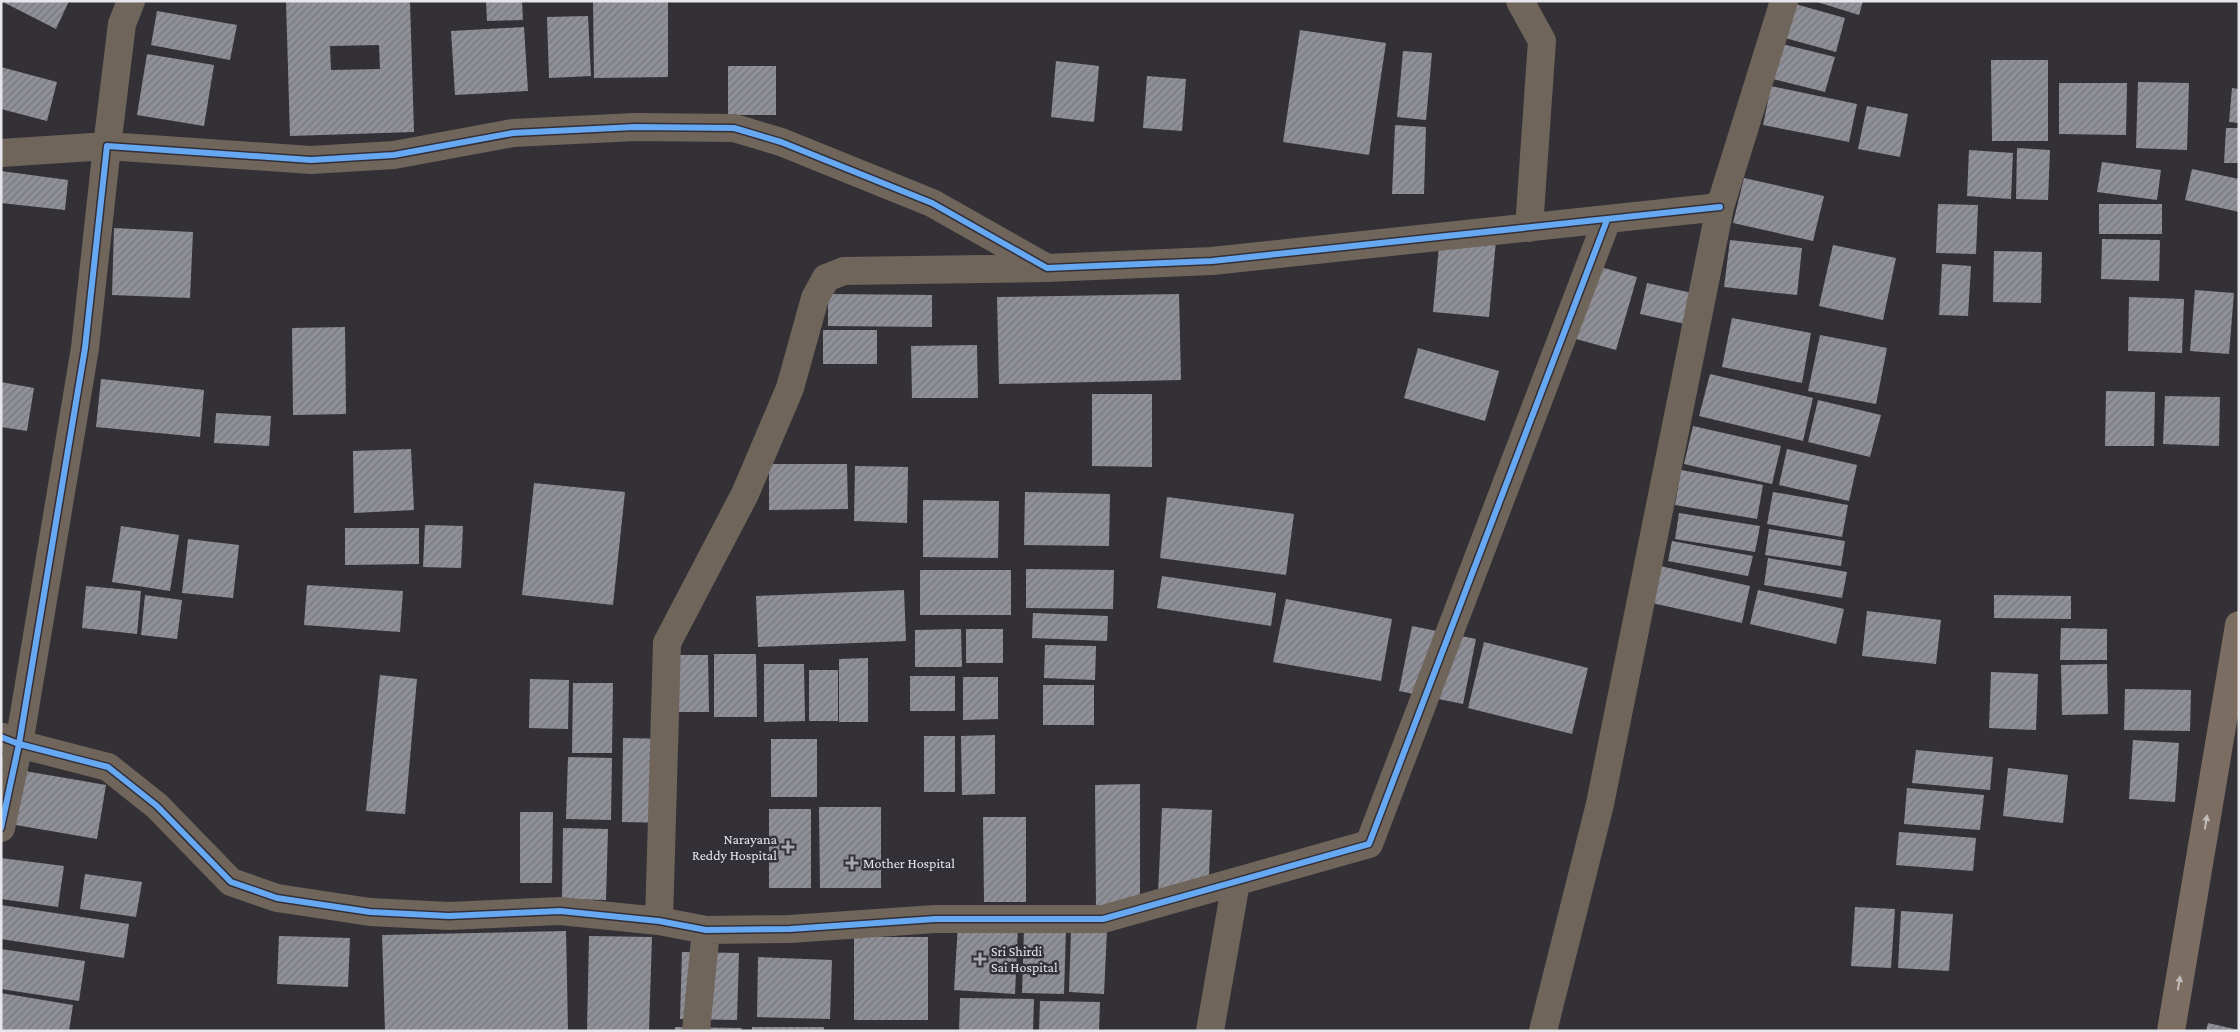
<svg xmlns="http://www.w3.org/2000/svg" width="2240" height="1032" viewBox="0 0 2240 1032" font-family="'Crimson Pro',serif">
<defs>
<pattern id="building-hatch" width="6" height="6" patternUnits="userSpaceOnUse" patternTransform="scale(1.25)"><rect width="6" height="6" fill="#909099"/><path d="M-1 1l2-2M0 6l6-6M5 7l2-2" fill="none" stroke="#76767c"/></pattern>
</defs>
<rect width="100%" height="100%" fill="#333136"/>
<path fill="url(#building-hatch)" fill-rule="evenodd" d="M1 1H69L56 29Z
M286 1H410L414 132 290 136ZM379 45 380 69 331 70 330 46Z
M486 1H522L523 20 487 21Z
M593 1H668V77L594 78Z
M1814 1H1863L1859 15Z
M1795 4 1845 18 1836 52 1785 38Z
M157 11 237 25 230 60 151 45Z
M588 16 591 76 549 78 547 17Z
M524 27 528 91 455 95 451 31Z
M1300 30 1386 43 1369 155 1283 142Z
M1778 43 1835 57 1825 92 1769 78Z
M1403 51 1432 53 1426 120 1397 117Z
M147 54 214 65 204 126 137 115Z
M1991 60H2048V141H1992Z
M1056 61 1099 66 1094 122 1051 117Z
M728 66H776V115H728Z
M1 67 57 82 47 121 1 109Z
M1147 76 1186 79 1182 131 1143 128Z
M2138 82 2189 83 2187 150 2136 148Z
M2059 83H2127L2126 135 2059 134Z
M1771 86 1857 104 1849 142 1763 125Z
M2232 88 2239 89V123L2229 122Z
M1867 106 1908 114 1900 157 1858 149Z
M1395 125 1426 127 1424 194H1392Z
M2226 128H2239V163H2224Z
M2017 148 2050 150 2048 200 2016 199Z
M1969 150 2013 153 2011 199 1967 196Z
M2102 162 2161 170 2157 200 2097 192Z
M2192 169 2239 179V212L2185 200Z
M1 171 68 180 65 210 1 203Z
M1744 178 1824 196 1813 241 1733 223Z
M1938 204 1978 205 1976 254 1936 253Z
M2099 204H2162V234H2099Z
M114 228 193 232 190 298 112 295Z
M1440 235 1496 240 1489 317 1433 312Z
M2102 239 2160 240 2159 281 2101 279Z
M1730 240 1802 248 1797 295 1724 287Z
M1833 245 1896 258 1883 320 1819 306Z
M1994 251 2042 252 2041 303 1993 302Z
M1578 261 1637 277 1616 350 1558 334Z
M1942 264 1971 266 1968 316 1939 315Z
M1647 283 1701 295 1694 326 1640 314Z
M2195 290 2234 293 2229 354 2190 351Z
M828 294 932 295V327L828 326Z
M1179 294 1181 380 999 384 997 297Z
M2129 297 2184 299 2182 353 2128 351Z
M1732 318 1811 333 1802 383 1722 367Z
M345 327 346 414 293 415 292 328Z
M823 330H877V364H823Z
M1820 335 1887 348 1876 404 1808 391Z
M977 345 978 398H912L911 346Z
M1418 348 1499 371 1485 421 1404 398Z
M1710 374 1813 398 1803 441 1699 416Z
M101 379 204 390 200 437 96 427Z
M1 382 34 388 27 431 1 427Z
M2106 391 2155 392 2154 446H2105Z
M1092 394H1152V467L1092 466Z
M2165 396 2220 397 2219 446 2163 444Z
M1818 400 1881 415 1870 457 1808 442Z
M216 413 271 416 269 446 214 443Z
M1693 426 1781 446 1772 484 1684 464Z
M411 449 414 510 354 513 353 451Z
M1787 449 1857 465 1849 501 1779 485Z
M769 464H847L848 509 769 510Z
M855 466 908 467 907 523 854 521Z
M1681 470 1763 485 1757 519 1675 505Z
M534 483 625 492 613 605 522 595Z
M1025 492 1110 494 1109 546 1024 545Z
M1773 492 1848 505 1842 537 1767 524Z
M1167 497 1294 514 1286 575 1160 558Z
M923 500 999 501 998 558 923 557Z
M1679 513 1760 526 1755 552 1675 539Z
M425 525 463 526 461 568 423 567Z
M121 526 179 535 170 591 112 582Z
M345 528H419V564L345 565Z
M1769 529 1845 541 1841 566 1765 555Z
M188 539 239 545 233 598 182 593Z
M1672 541 1753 556 1748 576 1668 561Z
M1768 558 1847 572 1842 598 1764 585Z
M1660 566 1750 586 1742 623 1652 603Z
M1026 569 1114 570 1113 609 1026 608Z
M920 570H1011V615H920Z
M1162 576 1276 593 1271 626 1157 608Z
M307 585 403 591 400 632 304 625Z
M86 586 141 591 137 634 82 628Z
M904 590 906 641 758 647 756 596Z
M1758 590 1844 609 1836 644 1750 624Z
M145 595 182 600 177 639 141 635Z
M1994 595 2071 596V619L1994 618Z
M1286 599 1392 619 1381 681 1273 662Z
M1867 611 1941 620 1936 664 1862 656Z
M1033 613 1108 616 1107 641 1032 638Z
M1412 626 1476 639 1463 704 1399 691Z
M2061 628 2107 629V660H2060Z
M961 629 962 667H915V630Z
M966 629H1003V663H966Z
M1484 642 1588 668 1572 734 1468 708Z
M1045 645 1096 646 1095 680 1044 678Z
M714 654H756L757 717H714Z
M675 655H708L709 712H675Z
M868 658V722H839V659Z
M764 664H804L805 721 764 722Z
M2107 664 2108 714 2062 715 2061 665Z
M809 670H838V721H809Z
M1991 672 2038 674 2036 730 1989 728Z
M380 675 417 679 405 814 366 811Z
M910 676H955V711H910Z
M963 677H998V719L963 720Z
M530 679 569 680 568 729 529 728Z
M573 683H613L612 753H572Z
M1043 685H1094V725H1043Z
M2125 689 2191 690 2190 731 2124 730Z
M995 735V794L962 795 961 736Z
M924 736H955V792H924Z
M623 738 674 739 672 823 622 822Z
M771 739H817V797H771Z
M2133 740 2179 743 2175 802 2129 799Z
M1916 750 1993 757 1990 790 1912 783Z
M568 757 612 758 611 820 566 819Z
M2008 768 2068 775 2063 823 2003 816Z
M19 770 106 785 97 839 10 824Z
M1140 784V907H1096L1095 785Z
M1907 788 1984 795 1980 830 1904 824Z
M819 807H881V888H820Z
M1162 808 1212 810 1208 896 1158 894Z
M769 809H811V888H769Z
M520 812H553L552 883H520Z
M983 817H1026V902H984Z
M563 828 608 829 606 900 562 899Z
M1899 832 1976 838 1973 871 1896 865Z
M1 858 64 866 58 907 1 899Z
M85 874 142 882 136 917 80 909Z
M1 905 129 924 124 958 1 939Z
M1855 907 1895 909 1891 968 1851 966Z
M1901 911 1953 914 1949 971 1898 968Z
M958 924 1018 927 1015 994 954 990Z
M1024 928 1066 929 1064 994 1022 993Z
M1071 929 1107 930 1104 994 1069 992Z
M566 931 568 1030 385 1031 382 935Z
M279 936 350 938 348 987 277 984Z
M589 936 652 937 649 1031H587Z
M854 937H928V1020H854Z
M1 949 85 961 79 1001 1 989Z
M682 952 739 953 737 1020 680 1019Z
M758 957 832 960 830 1019 757 1017Z
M1 993 73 1005 69 1031H1Z
M960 998 1034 999 1033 1031H959Z
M1040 1001 1100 1002 1099 1031H1039Z
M2208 1023 2239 1030V1031H2206Z
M675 1027 742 1028 741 1031H675Z
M752 1027H824V1031H752Z"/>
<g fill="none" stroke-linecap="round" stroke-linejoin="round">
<path stroke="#70655b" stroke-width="28" d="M1520 1 1542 41 1529 228
M1 153 107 146 122 24 131 1
M3 737 19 744 108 767 157 806 231 882 277 898 370 912 449 916 560 911 659 921 706 930 790 929 935 919H1103L1369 844 1607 220
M1 828 19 744 85 348 107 146 311 160 394 155 513 133 635 127 734 128 781 142 932 203 1047 268 1212 261 1720 207
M659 921 667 643 745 494 790 388 815 298 826 278 844 271 1046 268
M696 1031 706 930
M1210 1031 1236 882
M1543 1031 1600 804 1720 207 1784 1"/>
<path stroke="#7b6d62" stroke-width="28" d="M2171 1031 2239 625"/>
<defs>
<path id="cycleway" d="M1 737 19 744 108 767 157 806 231 882 277 898 370 912 449 916 560 911 659 921 706 930 790 929 935 919H1103L1369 844 1607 220
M1 828 19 744 85 348 107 146 311 160 394 155 513 133 635 127 734 128 781 142 932 203 1047 268 1212 261 1720 207"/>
</defs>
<use href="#cycleway" stroke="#322f38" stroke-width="9"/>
<use href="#cycleway" stroke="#66a8f1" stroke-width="6"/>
</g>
<defs><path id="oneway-solid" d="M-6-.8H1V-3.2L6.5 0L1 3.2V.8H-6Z" transform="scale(1.25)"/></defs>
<g fill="#c1bcbb">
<use href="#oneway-solid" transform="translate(2206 822) rotate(-81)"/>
<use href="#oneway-solid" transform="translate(2179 983) rotate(-81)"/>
</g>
<g fill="#a8a7ac" stroke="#322f38" stroke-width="2">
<path d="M785.5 839.5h5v5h5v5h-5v5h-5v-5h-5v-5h5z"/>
<path d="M849.5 855.5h5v5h5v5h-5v5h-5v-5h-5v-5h5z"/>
<path d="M977.5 951.5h5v5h5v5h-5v5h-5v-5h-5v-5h5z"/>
</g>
<g text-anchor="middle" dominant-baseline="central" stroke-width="5" stroke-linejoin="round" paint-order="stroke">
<g font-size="14" fill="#e7e6eb" stroke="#322f38" text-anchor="start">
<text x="777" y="839" text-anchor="end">Narayana<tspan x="777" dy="16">Reddy Hospital</tspan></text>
<text x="863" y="863">Mother Hospital</text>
<text x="991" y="951">Sri Shirdi<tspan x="991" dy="16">Sai Hospital</tspan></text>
</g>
</g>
<rect width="2240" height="1032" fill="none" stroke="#e7e6eb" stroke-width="5"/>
</svg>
